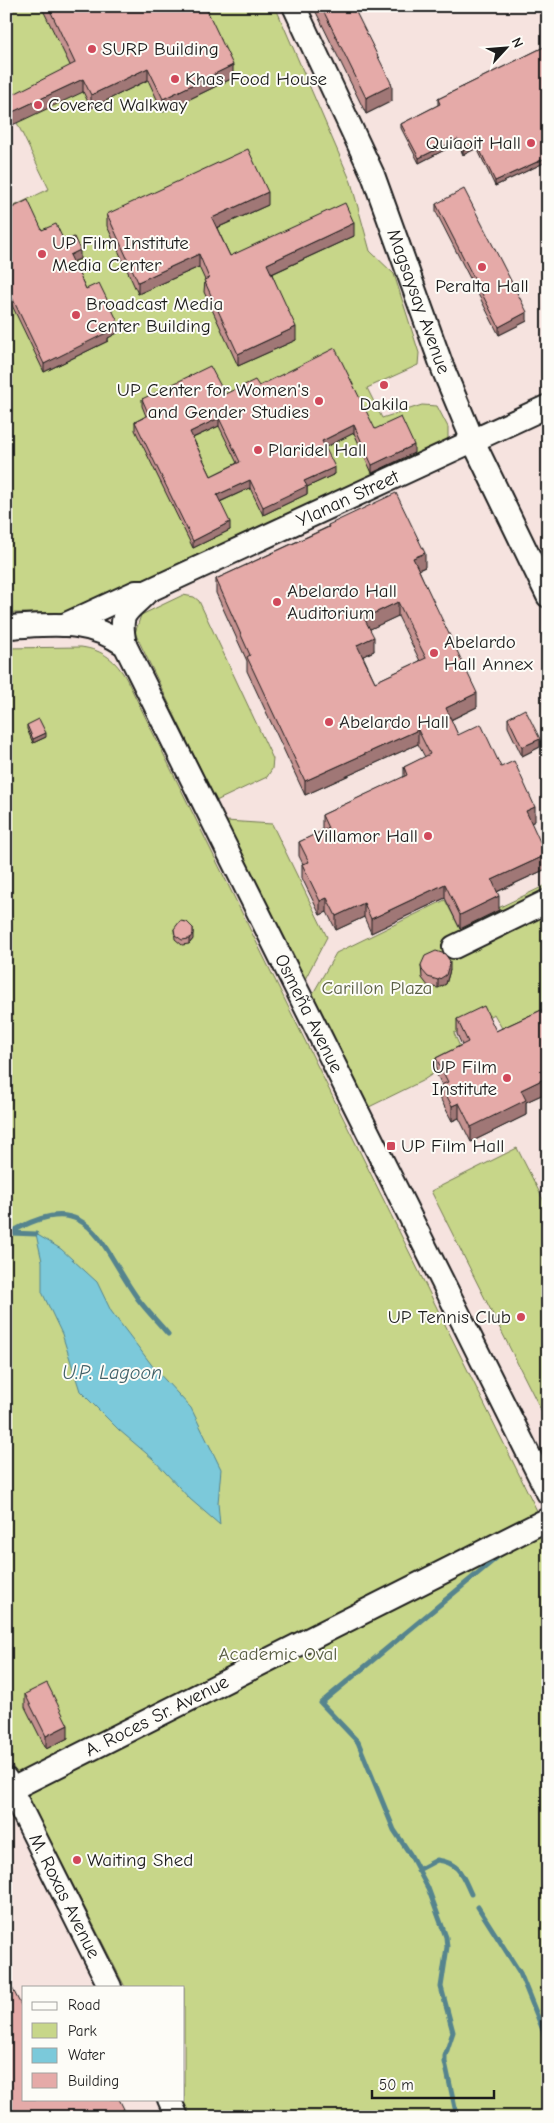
<svg xmlns="http://www.w3.org/2000/svg" width="554" height="2123" viewBox="0 0 554 2123" font-family="'Comic Neue',sans-serif">
<rect width="100%" height="100%" fill="#f6e3df"/>
<filter id="ink" filterUnits="userSpaceOnUse"><feTurbulence type="fractalNoise" baseFrequency=".02" numOctaves="2"/><feDisplacementMap in="SourceGraphic" scale="10" xChannelSelector="R" yChannelSelector="G"/><feConvolveMatrix kernelMatrix="1 2 1 2 8 2 1 2 1" color-interpolation-filters="sRGB"/></filter>
<g filter="url(#ink)">
<path fill="#c7d689" stroke="#727952" d="M6 6H275L351 182 370 251 394 274 419 353 418 365 367 388 382 418 422 405 437 406 448 427V441L162 574 70 613H6V210L49 189 6 100Z
M183 595 194 597 199 601 273 759 272 769 267 777 216 801 135 633 141 615Z
M81 647C103 650 116 660 127 680L548 1533V2117H191L182 2099H184V1987H125L6 1753V648Z
M226 821 272 824 327 937 303 983Z
M548 884V1012L504 1032 494 1014 454 1033 463 1054 422 1081 365 1109 311 997 336 953 445 900 459 927Z
M517 1148 548 1209V1424L431 1191Z"/>
<path fill="#7bc9da" stroke="#55848e" d="M36 1234 61 1249 97 1282 111 1311 154 1368 191 1408 221 1469 218 1503 220 1525 190 1499 153 1459 119 1430 80 1391 62 1334 42 1292V1261Z"/>
<g fill="none" stroke-linecap="round" stroke-linejoin="round">
<path stroke="#55848e" stroke-width="5" d="M10 1233C91 1185 99 1245 138 1299 147 1311 158 1322 168 1334
M11 1233 36 1234
M418 1870 437 1860C460 1863 462 1875 471 1894
M478 1907 520 1973 543 2030 548 2051
M457 2117 445 2062V2056L453 2032 441 1987 447 1947 446 1937 428 1888 410 1854 394 1830 358 1742 321 1703 501 1554"/>
<defs>
<g id="minor">
<path id="s1" d="M294 6 373 175 443 369 473 441 548 596"/>
<path d="M64 625 136 592H142"/>
<path id="s2" d="M6 627C52 625 85 618 125 645L548 1493"/>
<path id="s3" d="M125 645C118 609 127 614 148 591L548 406"/>
<path d="M454 947 548 901"/>
<path id="s4" d="M6 1779 110 1987"/>
<path id="s5" d="M6 1792 548 1519"/>
<path d="M169 2099 177 2117"/>
</g>
</defs>
<use href="#minor" stroke="#1c1c1c" stroke-width="26"/>
<use href="#minor" stroke="#fdfcf7" stroke-width="22"/>
</g>
<path fill="#c59290" stroke="#1c1c1c" fill-rule="evenodd" d="M42 6H205L233 78 163 112 148 80 91 108 42 8Z
M313 6H370L356 13 392 101 366 114Z
M548 45V161L495 186 477 148 463 155 458 143 419 163 401 128V124L438 105V99Z
M436 204 527 321 499 335 436 212Z
M268 205 217 228 230 256 354 236 272 274 296 340 238 366 204 292 205 280 199 267 138 294 107 226V214Z
M6 211 64 241 80 259 73 262 86 289 119 332 108 338V341L44 372 7 295Z
M259 386 375 429 414 453 372 473 354 433 325 447 335 474 307 487V494L263 515 250 488 220 502 230 530 193 548 135 430V422L146 416 142 406V399L225 394ZM219 426 237 463 211 476 193 438Z
M328 525 425 567 419 570 477 707 451 720 458 735 501 767 535 821 531 823 546 869 497 892 499 910 460 929 445 898 371 933 364 917 336 930 327 912 320 915 302 878V864H303L299 856V842L323 831 322 830V815L404 777V767L425 757 418 744 305 795 247 671V661L216 593V579L328 527ZM398 616 420 661 375 682 363 656 374 651 370 629Z
M508 718 540 747 522 756 508 727Z
M27 725 46 737 33 743 27 729Z
M174 929 193 939 189 944 182 945 175 939Z
M421 965 450 970 446 984 438 988 428 986 422 978Z
M548 1007V1092L526 1102V1115L471 1142 459 1118 452 1121 441 1100V1085H442L436 1073V1058L462 1045 457 1034V1019L496 1031Z
M548 1186V1203L546 1199V1187Z
M25 1694 68 1738 46 1749 25 1707Z"/>
<path fill="#a07776" stroke="#1c1c1c" d="M350 6H370L350 16Z
M233 65V78L163 112V99Z
M148 68V80L91 108V95Z
M83 79V92L6 128V115Z
M392 85V101L366 114V98Z
M458 139V143L419 163V158Z
M10 140V144L6 152V148Z
M477 144V148L463 155V151Z
M548 157V161L495 186V181Z
M268 192V205L212 230V218Z
M354 223V236L267 276V264Z
M80 250V259L70 263V255Z
M199 254V267L138 294V282Z
M527 312V321L499 335V327Z
M119 324V332L108 338V341L44 372V364Z
M296 327V340L238 366V354Z
M219 418V426L190 439V432Z
M354 425V433L322 449V441Z
M414 445V453L372 473V465Z
M335 467V474L307 487V494L263 515V507L304 481Z
M250 480V488L217 503V495Z
M230 522V530L193 548V541Z
M425 553V567L413 572V558Z
M398 602V616L364 632V618Z
M374 637V651L357 659V645Z
M477 693V707L446 722V708Z
M418 730V744L305 795V781Z
M46 733V737L33 743V739Z
M540 739V747L522 756V747Z
M535 807V821L526 825V811Z
M546 855V869L492 894V880Z
M445 884V898L371 933V919Z
M499 896V910L460 929V915Z
M327 898V912L320 915V901Z
M364 903V917L336 930V916Z
M193 928V939L189 944V939Z
M450 961V970L446 984 438 988V980Z
M548 1077V1092L526 1102V1115L471 1142V1127L521 1090Z
M459 1103V1118L452 1121V1106Z
M68 1725V1738L46 1749V1736Z
M124 2109V2117H118V2113Z"/>
<path fill="#e5aaa8" stroke="#1c1c1c" fill-rule="evenodd" d="M48 6H205L233 65 163 99 148 68 91 95 83 79 6 115V98L75 63Z
M321 6H353L392 85 366 98Z
M548 45V109L547 110 548 112V157L495 181 477 144 463 151 458 139 419 158 401 124 440 104 438 99Z
M6 138 10 140 6 148Z
M248 149 268 192 212 218 230 256 345 203 354 223 267 264 296 327 238 354 204 280 209 278 199 254 138 282 107 214Z
M464 189 527 312 499 327 436 204Z
M28 200 42 230 56 224 64 241 74 237 80 250 70 255 86 289 99 283 119 324 107 330 108 332 44 364 7 287 9 285 6 279V211Z
M335 348 375 429 401 417 414 445 372 465 354 425 322 441 335 467 304 481 307 486 263 507 250 480 217 495 230 522 193 541 135 422 149 415 142 399 210 366 225 394 255 380 259 386ZM219 418 240 462 211 476 190 432Z
M396 493 425 553 413 558 477 693 446 708 458 735 481 724 501 767 514 761 535 807 526 811 546 855 492 880 499 896 460 915 445 884 371 919 364 903 336 916 327 898 320 901 302 864 309 862 299 842 328 828 322 815 407 775 404 767 430 754 418 730 305 781 247 657 250 655 216 579 329 527 328 525ZM398 602 426 658 375 682 357 645 374 637 364 618Z
M525 709 540 739 522 747 508 718Z
M39 719 46 733 33 739 27 725Z
M180 921 187 922 193 928V934L189 939 182 940 175 935 174 929Z
M436 951 445 954 450 961 446 975 438 980 428 977 422 970 421 965 425 956Z
M484 1006 496 1031 548 1007V1077L521 1090 526 1100 471 1127 459 1103 452 1106 441 1085 448 1082 436 1058 468 1042 457 1019Z
M47 1683 68 1725 46 1736 25 1694Z
M6 1976 24 2011V2099H119L124 2109 118 2113 120 2117H6Z"/>
</g>
<g fill="#d1495b" stroke="#fdfcf7" stroke-width="2">
<circle cx="92" cy="49" r="5"/>
<circle cx="175" cy="79" r="5"/>
<circle cx="38" cy="105" r="5"/>
<circle cx="531" cy="143" r="5"/>
<circle cx="42" cy="254" r="5"/>
<circle cx="482" cy="267" r="5"/>
<circle cx="76" cy="315" r="5"/>
<circle cx="384" cy="385" r="5"/>
<circle cx="319" cy="401" r="5"/>
<circle cx="258" cy="450" r="5"/>
<circle cx="277" cy="602" r="5"/>
<circle cx="434" cy="653" r="5"/>
<circle cx="329" cy="722" r="5"/>
<circle cx="428" cy="836" r="5"/>
<circle cx="507" cy="1078" r="5"/>
<rect x="386" y="1141" width="10" height="10" rx="2.5"/>
<circle cx="521" cy="1317" r="5"/>
<circle cx="77" cy="1860" r="5"/>
</g>
<g text-anchor="middle" dominant-baseline="central" stroke-width="4" stroke-linejoin="round" paint-order="stroke">
<g font-size="19" fill="#1c1c1c" stroke="#fdfcf7" text-anchor="start">
<text x="102" y="49">SURP Building</text>
<text x="185" y="79">Khas Food House</text>
<text x="48" y="105">Covered Walkway</text>
<text x="521" y="143" text-anchor="end">Quiaoit Hall</text>
<text x="52" y="243">UP Film Institute<tspan x="52" dy="22">Media Center</tspan></text>
<text x="482" y="286" text-anchor="middle">Peralta Hall</text>
<text x="86" y="304">Broadcast Media<tspan x="86" dy="22">Center Building</tspan></text>
<text x="309" y="390" text-anchor="end">UP Center for Women's<tspan x="309" dy="22">and Gender Studies</tspan></text>
<text x="384" y="404" text-anchor="middle">Dakila</text>
<text x="268" y="450">Plaridel Hall</text>
<text x="287" y="591">Abelardo Hall<tspan x="287" dy="22">Auditorium</tspan></text>
<text x="444" y="642">Abelardo<tspan x="444" dy="22">Hall Annex</tspan></text>
<text x="339" y="722">Abelardo Hall</text>
<text x="418" y="836" text-anchor="end">Villamor Hall</text>
<text x="497" y="1067" text-anchor="end">UP Film<tspan x="497" dy="22">Institute</tspan></text>
<text x="401" y="1146">UP Film Hall</text>
<text x="511" y="1317" text-anchor="end">UP Tennis Club</text>
<text x="87" y="1860">Waiting Shed</text>
</g>
<g font-size="19" fill="#1c1c1c" stroke="#fdfcf7">
<text stroke="none"><textPath href="#s1" startOffset="321">Magsaysay Avenue</textPath></text>
<text stroke="none"><textPath href="#s3" startOffset="284">Ylanan Street</textPath></text>
<text stroke="none"><textPath href="#s2" startOffset="535">Osmeña Avenue</textPath></text>
<text stroke="none"><textPath href="#s5" startOffset="169">A. Roces Sr. Avenue</textPath></text>
<text stroke="none"><textPath href="#s4" startOffset="131">M. Roxas Avenue</textPath></text>
</g>
<g font-size="19" fill="#585d42" stroke="#fdfcf7">
<text x="377" y="988">Carillon Plaza</text>
<text x="278" y="1654">Academic Oval</text>
</g>
<g font-size="20" font-style="italic" fill="#426168" stroke="#fdfcf7">
<text x="112" y="1372">U.P. Lagoon</text>
</g>
</g>
<rect width="554" height="2123" fill="none" stroke="#fdfcf7" stroke-width="25"/>
<rect x="12" y="12" width="529" height="2098" fill="none" stroke="#1c1c1c" stroke-width="2" filter="url(#ink)"/>
<rect x="22" y="1986" width="162" height="115" fill="#fdfcf7" stroke="#a3a29f"/>
<rect x="32" y="2002" width="25" height="8" fill="#fdfcf7" stroke="#a3a29f"/>
<text x="68" y="2010" font-size="15" fill="#1c1c1c">Road</text>
<rect x="32" y="2023" width="25" height="15" fill="#c7d689" stroke="#a3a29f"/>
<text x="68" y="2036" font-size="15" fill="#1c1c1c">Park</text>
<rect x="32" y="2048" width="25" height="15" fill="#7bc9da" stroke="#a3a29f"/>
<text x="68" y="2060" font-size="15" fill="#1c1c1c">Water</text>
<rect x="32" y="2073" width="25" height="15" fill="#e5aaa8" stroke="#a3a29f"/>
<text x="68" y="2086" font-size="15" fill="#1c1c1c">Building</text>
<g transform="translate(506 48) rotate(64)" stroke="#fdfcf7" stroke-width="4" paint-order="stroke">
<path d="M0-4L9 19L0 12L-9 19Z" fill="#1c1c1c"/>
<text y="-8" font-size="14" font-weight="bold" text-anchor="middle" fill="#1c1c1c">N</text>
</g>
<path d="M372 2090v8h122v-8" fill="none" stroke="#1c1c1c" stroke-width="2.5"/>
<text x="379" y="2090" font-size="15" fill="#1c1c1c" stroke="#fdfcf7" stroke-width="4" paint-order="stroke">50 m</text>
</svg>
